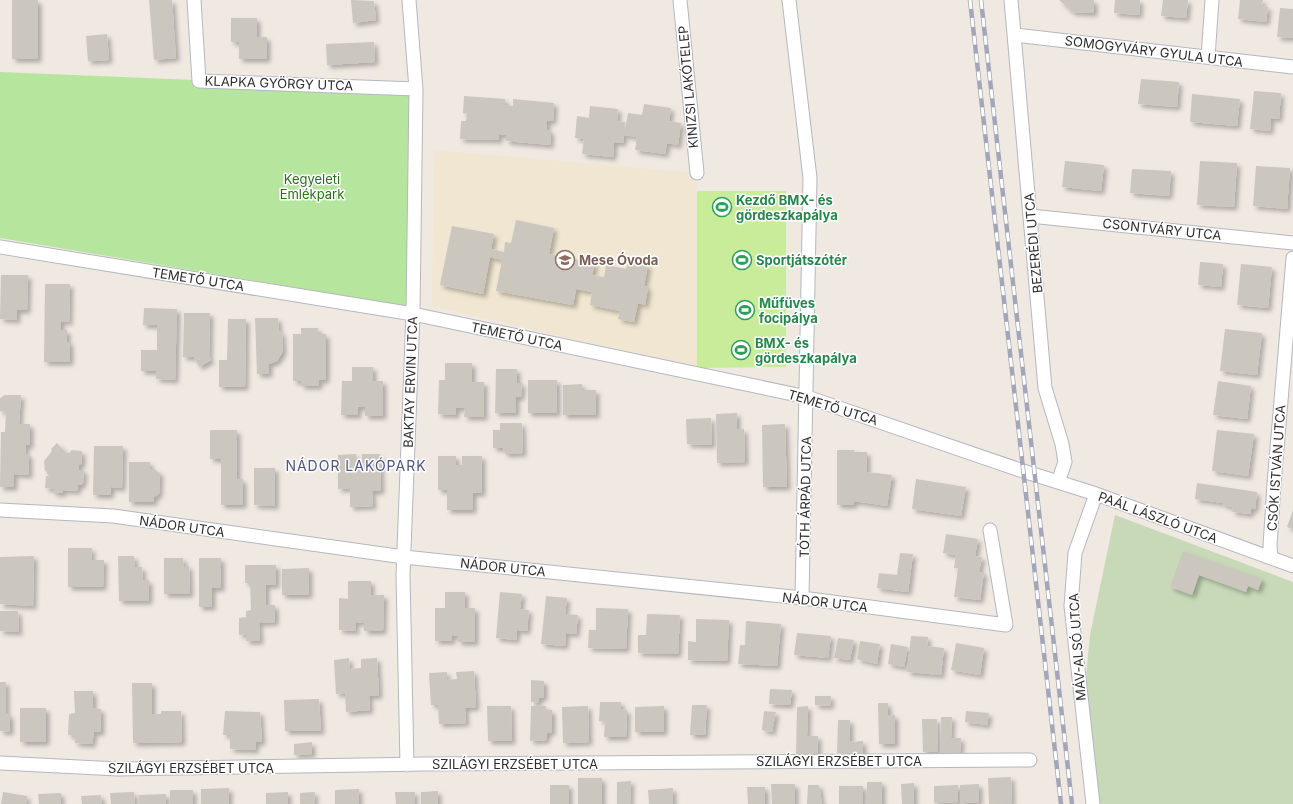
<svg xmlns="http://www.w3.org/2000/svg" width="1293" height="804" viewBox="0 0 1293 804" font-family="Inter,sans-serif">
<defs>
<filter id="shadow"><feDropShadow dx="3.5" dy="3.5" stdDeviation="2" flood-color="#0004"/></filter>
</defs>
<rect width="100%" height="100%" fill="#efe9e1"/>
<path fill="#f0e6d1" d="M434 150 697 173V368L432 306Z"/>
<path fill="#b6e59e" d="M0 72 416 89 413 314 298 288 0 238Z"/>
<path fill="#c8d9b8" d="M1115 515 1293 582V804H1092L1081 729 1090 635Z"/>
<path fill="#c9ec9a" d="M697 191H786V367L697 368Z"/>
<path fill="#cbc7bf" filter="url(#shadow)" d="M12 0H38V59H12Z
M149 0H172L176 58 154 60Z
M351 0 374 1 376 20 353 23Z
M1059 0H1094V13L1072 12Z
M1115 0H1140L1139 15 1114 13Z
M1163 0H1188L1186 18 1161 16Z
M1240 0H1263L1262 6 1268 7 1266 22 1238 19Z
M1280 8 1293 9V38L1277 37Z
M231 18H257V37H267V59H239V42H231Z
M107 34 109 60 88 61 86 36Z
M374 42 375 62 327 65 326 44Z
M1141 79 1179 82 1177 107 1138 104Z
M1254 91 1281 93 1279 119 1271 118 1270 131 1250 129Z
M1192 94 1240 99 1237 126 1190 122Z
M464 96 505 99V105L513 106V99L554 103 553 121H547V130L551 131 550 145 506 141V135L499 134V140L460 139 461 121H466L467 114 463 113Z
M644 104 671 108 669 121 681 123 678 145 667 143 665 154 635 150 637 137 624 135 628 113 642 115Z
M590 106 618 109 617 121 625 122 623 143 614 142 613 157 582 154 584 139 575 138 577 116 589 118Z
M1065 161 1104 165 1101 191 1062 187Z
M1200 161 1237 163 1234 207 1197 205Z
M1256 166 1290 168 1287 209 1253 206Z
M1132 169 1171 171 1169 196 1130 193Z
M516 220 554 228 549 254 595 263 592 275 604 277 606 265 626 269 628 262 648 265 644 286 648 287 645 305 638 303 634 322 618 319 620 311 590 305 592 292 576 289 573 305 496 291 502 260 490 257 483 294 440 285 452 226 494 234 491 249 504 252 505 242 511 243Z
M1200 262 1223 264 1221 287 1198 285Z
M1241 264 1272 267 1268 308 1237 305Z
M1 275H28L27 310H17V320L0 319Z
M45 284H70L69 322 61 321V330H67V342H70V362H44Z
M144 308 177 309 175 380 156 379V371H141V350H157V325H143Z
M184 313H210L209 356 211 360 199 367 194 357H183Z
M255 318H278L279 331 282 333 283 351 277 361 269 364V374H257Z
M228 319H246L245 387H219V360H227Z
M301 328H318V334H326V380H319V386H301V381H293V334H301Z
M1225 329 1262 333 1257 375 1220 371Z
M445 363H472V382H484V417H464L465 408H456V415L438 414 439 380H445Z
M352 367H373V381H383V416H365V407H358V415H341L342 381H352Z
M496 369H517V383H522L521 397H516V413H495Z
M528 380H557V413H528Z
M1218 381 1251 386 1247 419 1213 415Z
M582 384V390H596V415H563V385Z
M5 395H21L19 424H30V445H26L25 454H29V475L14 474V487H0L1 432H5L6 412 0 411V398Z
M737 413V429H744L745 462 717 463 716 414Z
M711 418 712 445 687 444 686 419Z
M500 423H522L523 453 505 454 503 448H493V430H500Z
M785 424 787 487H763L762 425Z
M210 430H237V479H243V505H221V459H210Z
M1217 430 1254 434 1248 476 1212 471Z
M57 443 66 453H70L71 450 82 451V463L79 465V470H84L83 483 81 485H78L77 491 63 490V493H53V489L45 488 46 476H49L45 470 44 461 52 451 51 449Z
M94 446H123L122 488 111 487 110 495H93Z
M837 450H854V452H867V472L892 475 887 506 854 501V505H837Z
M356 454V462L362 461V454H380L381 491H372L373 506 350 507V488L338 489V455Z
M438 456H456V465H462V456H482V493H473V510H447V490H438Z
M129 462H150V469H154L160 473 159 494 154 497V502H129Z
M254 468H275V506L254 505Z
M916 479 966 487 961 516 912 509Z
M1197 483 1257 492 1255 509H1251L1250 514 1232 512 1233 507 1223 505V503L1195 499Z
M1293 510V529L1287 527Z
M946 534 978 539 975 556 982 557 979 572H984L980 600 954 597 958 568H954L956 555 943 553Z
M68 548H92L91 560H104L103 587H68Z
M1183 551 1262 579 1258 590 1248 586 1246 592 1199 575 1192 595 1170 587Z
M900 553 913 554 908 592 877 588 879 573 897 575Z
M34 556 33 606 0 604V557Z
M118 556H134L135 567H142L143 580H149V601H119Z
M164 558H183L184 566H189L190 594H164Z
M199 558H221V588H212V607H199Z
M245 565H276V585H266V605H275V622L259 623 260 641H246V634L239 635V618L246 617V611L251 610 250 583H245Z
M309 568V595H282V569Z
M348 581H371V595H384L383 631H364V623L355 622 356 631 339 630V598L348 599Z
M445 592H465V608H475V642H458V636L452 635V641H435V608H445Z
M500 592 522 594 520 609 529 610 527 631 517 630 516 640 496 638Z
M546 596 567 598 565 614 578 615 576 634 566 633 565 646 541 644Z
M596 608 628 609 626 649 588 648 589 630H596Z
M0 611H18L19 632 0 631Z
M647 614 680 615 678 654 638 653V635H646Z
M696 619 729 620 727 661 688 660V641L696 642Z
M746 621 781 624 777 666 738 664 740 645H745Z
M797 633 831 636 828 658 794 655Z
M911 636 928 637 927 646 944 648 941 675 907 672Z
M838 638 854 640 850 660 834 658Z
M860 641 880 644 877 664 857 659Z
M956 643 984 648 980 675 951 670Z
M891 644 908 647 904 667 888 664Z
M349 658 350 669 361 668V659L377 658 379 695 369 696 370 710 346 712 345 693 336 694 334 660Z
M474 671 476 707 465 708 466 723 439 724 438 705H431L429 673 447 672V680L457 679 456 672Z
M531 680 544 681V697L539 698V703L531 702Z
M0 682H6V715L10 714V732L0 731Z
M132 683H152V714H161V711H181L182 742 133 743Z
M770 689 792 690 790 705 769 704Z
M74 691H93V708L101 709V732H94L92 744 75 743 74 735H68L69 714 75 713Z
M815 696H831L830 706 815 705Z
M319 699 321 731H285L284 700Z
M600 702H621V709L627 710 626 737H604L605 721H599Z
M878 703H888V715H895V744H879Z
M692 705H707L705 735H690Z
M487 706H511L512 741H488Z
M531 706H546V710H552V732L547 733 546 740 530 741Z
M588 706 589 742 563 743 562 707Z
M664 706V732H635V707Z
M808 706 807 736H818V756H796L797 707Z
M20 708H46V742H20Z
M225 711 260 712 262 742H256L255 750 230 749V735H223Z
M764 711 776 712 772 732 762 730Z
M966 711 989 713 987 725 965 722Z
M941 717H952L951 738H961L960 753H940Z
M922 719H937L938 751 923 752Z
M838 720H850V742L863 741V754L837 753Z
M312 742V754L294 755V744Z
M1011 777 1012 803 989 804 988 778Z
M578 778H602V804H578Z
M631 781 630 804H617V782Z
M867 782H882V804H867Z
M914 783V804H902L901 784Z
M771 784H795V804H772Z
M979 784V803H960V785Z
M550 785H569V804H550Z
M808 785H819L822 804H807Z
M958 785V802L934 803V786Z
M839 786H863V804H839Z
M747 787H765V804H748Z
M229 788V804H201V789Z
M673 788V804H649L648 790Z
M359 789V804H335V790Z
M170 790H193V804H170Z
M438 791V804H421V792Z
M3 792 27 796 26 804H1Z
M134 792 135 804H111L110 793Z
M288 792V804H266V793Z
M315 792 314 804H300V793Z
M395 792H415L414 804H396Z
M61 793V804H39L38 794Z
M166 794V804H139V795Z
M101 795 102 804H82L81 796Z"/>
<g fill="none" stroke-linecap="round" stroke-linejoin="round">
<defs>
<path id="minor" d="M194 0 199 81 416 89
M680 0 697 173
M789 0 810 178 802 598
M1011 0 1045 388 1062 444 1065 462 1058 482
M1015 35 1293 67
M1208 57 1212 0
M1030 216 1293 243
M0 247 413 314 807 397 1023 471 1096 494 1293 566
M0 510 113 516 404 557 802 598 1006 625 990 530
M1271 558 1270 546 1274 484 1293 258
M0 763 118 769 426 764 1030 760
M407 765 403 575 413 314 416 89 409 0
M1093 804 1071 606 1075 553 1096 494"/>
</defs>
<use href="#minor" stroke="#b4b7c1" stroke-width="15"/>
<use href="#minor" stroke="#fff" stroke-width="13"/>
<defs>
<path id="rail" d="M970 0 1061 804
M981 0 1072 804"/>
</defs>
<use href="#rail" stroke="#a3a6b8" stroke-width="4.5"/>
<use href="#rail" stroke="#fff" stroke-width="3" stroke-dasharray="9" stroke-linecap="butt"/>
</g>
<defs>
<symbol id="stadium-ring" viewBox="-11 -11 22 22"><circle r="9.5" fill="#fff" stroke="#2e9e5b" stroke-width="1.5"/><path d="M0-5a6.5 5 0 1 0 0 10a6.5 5 0 1 0 0-10ZM-3.5-1.8h7v3.6h-7Z" fill="#2e9e5b"/></symbol>
<symbol id="school-ring" viewBox="-11 -11 22 22"><circle r="9.5" fill="#fff" stroke="#8d6e63" stroke-width="1.5"/><path d="M0-5L7-2L0 1L-7-2ZM-4 1L0 2.5L4 1V4Q0 6-4 4Z" fill="#8d6e63"/></symbol>
</defs>
<g fill-rule="evenodd">
<use href="#stadium-ring" x="711" y="196" width="22" height="22"/>
<use href="#school-ring" x="554" y="249" width="22" height="22"/>
<use href="#stadium-ring" x="731" y="249" width="22" height="22"/>
<use href="#stadium-ring" x="734" y="299" width="22" height="22"/>
<use href="#stadium-ring" x="730" y="339" width="22" height="22"/>
</g>
<g text-anchor="middle" dominant-baseline="central" stroke-width="3" stroke-linejoin="round" paint-order="stroke">
<g font-size="13" fill="#2e2e2e" stroke="#fff">
<text transform="translate(1154 51) rotate(7)">SOMOGYVÁRY GYULA UTCA</text>
<text transform="translate(279 83) rotate(2)">KLAPKA GYÖRGY UTCA</text>
<text transform="translate(688 87) rotate(-95)">KINIZSI LAKÓTELEP</text>
<text transform="translate(1162 229) rotate(6)">CSONTVÁRY UTCA</text>
<text transform="translate(1033 243) rotate(-95)">BEZERÉDI UTCA</text>
<text transform="translate(198 279) rotate(9)">TEMETŐ UTCA</text>
<text transform="translate(517 336) rotate(12)">TEMETŐ UTCA</text>
<text transform="translate(410 382) rotate(-88)">BAKTAY ERVIN UTCA</text>
<text transform="translate(833 407) rotate(17)">TEMETŐ UTCA</text>
<text transform="translate(1276 468) rotate(-86)">CSÓK ISTVÁN UTCA</text>
<text transform="translate(805 497) rotate(-89)">TÓTH ÁRPÁD UTCA</text>
<text transform="translate(1158 517) rotate(20)">PAÁL LÁSZLÓ UTCA</text>
<text transform="translate(182 526) rotate(8)">NÁDOR UTCA</text>
<text transform="translate(503 567) rotate(6)">NÁDOR UTCA</text>
<text transform="translate(825 602) rotate(7)">NÁDOR UTCA</text>
<text transform="translate(1077 647) rotate(-94)">MÁV-ALSÓ UTCA</text>
<text x="839" y="761">SZILÁGYI ERZSÉBET UTCA</text>
<text x="515" y="764">SZILÁGYI ERZSÉBET UTCA</text>
<text x="191" y="768">SZILÁGYI ERZSÉBET UTCA</text>
</g>
<g font-size="13" fill="#2c6e1b" stroke="#fff">
<text x="312" y="179">Kegyeleti<tspan x="312" dy="15">Emlékpark</tspan></text>
</g>
<g font-size="13" font-weight="bold" fill="#27864d" stroke="#fff" text-anchor="start">
<text x="736" y="200">Kezdő BMX- és<tspan x="736" dy="15">gördeszkapálya</tspan></text>
<text x="756" y="260">Sportjátszótér</text>
<text x="759" y="303">Műfüves<tspan x="759" dy="15">focipálya</tspan></text>
<text x="755" y="343">BMX- és<tspan x="755" dy="15">gördeszkapálya</tspan></text>
</g>
<g font-size="13" font-weight="bold" fill="#785e54" stroke="#fff" text-anchor="start">
<text x="579" y="260">Mese Óvoda</text>
</g>
<g font-size="14" letter-spacing="1" fill="#4d5680" stroke="#fff">
<text x="356" y="465">NÁDOR LAKÓPARK</text>
</g>
</g>
</svg>
